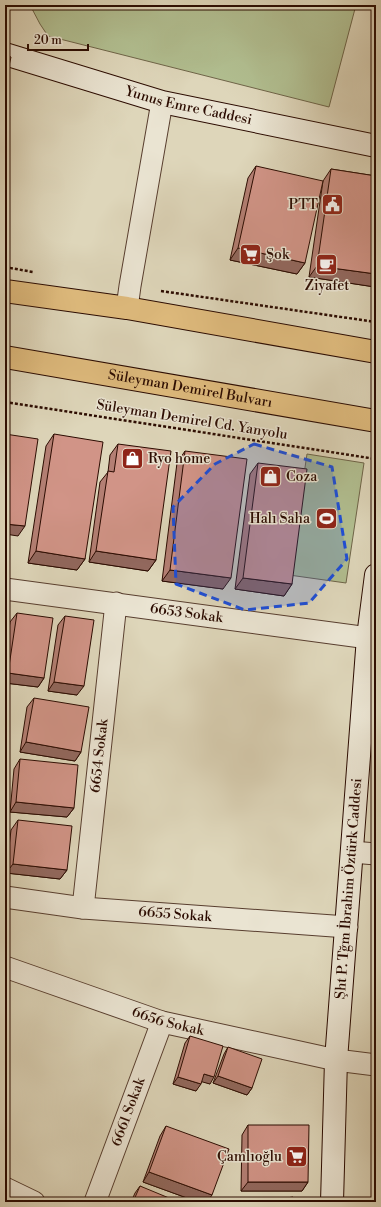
<svg xmlns="http://www.w3.org/2000/svg" width="381" height="1207" viewBox="0 0 381 1207" font-family="'Libre Bodoni',serif">
<rect width="100%" height="100%" fill="#ded6ba"/>
<filter id="stains"><feTurbulence type="fractalNoise" baseFrequency=".005" numOctaves="4"/><feColorMatrix values="0 0 0 0 .2 0 0 0 0 .09 0 0 0 0 .02 0 0 0 .5 -.17"/></filter>
<radialGradient id="worn" r=".72"><stop offset=".6" stop-color="#630" stop-opacity="0"/><stop offset="1" stop-color="#630" stop-opacity=".3"/></radialGradient>
<path fill="#b1be90" stroke="#6e6448" d="M30 5H356L329 107 48 36 40 24Z
M307 454 364 463 346 583 289 575Z"/>
<g fill="none" stroke-linecap="round" stroke-linejoin="round">
<defs>
<g id="street">
<path d="M127 308 130 286 162 102"/>
<path id="s1" d="M5 589 376 639"/>
<path d="M352 852 376 854"/>
<path id="s2" d="M5 897 83 908 347 927"/>
<path id="s3" d="M83 908 116 603"/>
<path id="s4" d="M5 967 162 1022 336 1060 376 1065"/>
<path d="M5 1188 34 1202"/>
<path id="s5" d="M95 1202 162 1022"/>
</g>
<g id="secondary">
<path id="s6" d="M5 54 162 102 376 146"/>
<path id="s7" d="M332 1202 336 1060 368 637 376 575"/>
</g>
<g id="primary">
<path d="M5 291 127 308 376 352"/>
<path id="s8" d="M5 357 376 421"/>
</g>
</defs>
<use href="#street" stroke="#583e2f" stroke-width="23"/>
<use href="#secondary" stroke="#2b0b01" stroke-width="24"/>
<use href="#primary" stroke="#2b0b01" stroke-width="24"/>
<path stroke="#2b0b01" stroke-width="2.5" stroke-dasharray="3 2" stroke-linecap="butt" d="M5 267 33 272
M161 291 376 322
M5 402 376 459"/>
<use href="#street" stroke="#eae4d2" stroke-width="21"/>
<use href="#secondary" stroke="#eae4d2" stroke-width="22"/>
<use href="#primary" stroke="#dfbb7d" stroke-width="22"/>
</g>
<path fill="#b47f74" stroke="#2b0b01" d="M256 166 305 263 297 274 230 260 248 178Z
M331 169 376 176V286L375 287 309 277 323 181Z
M54 434 85 559 77 570 28 563 46 446Z
M118 444 156 560 148 571 89 562 100 482 108 472 110 455Z
M185 451 223 589 162 581 177 463Z
M258 463 292 584 284 596 235 589 250 474Z
M17 613 44 678 38 687 5 683V657L10 622Z
M65 616 77 695 48 691 58 625Z
M34 698 81 752 75 761 20 752 27 707Z
M20 759 74 808 67 817 10 812 14 769Z
M18 820 67 870 60 879 6 873 11 830Z
M190 1036 210 1084 202 1081 196 1091 173 1084 185 1043Z
M228 1047 252 1088 247 1095 213 1083 224 1054Z
M248 1125 308 1182 302 1191H241L242 1135Z
M166 1126 207 1202H198L143 1182 160 1136Z
M140 1186 168 1202H131L135 1193Z"/>
<path fill="#92685e" stroke="#2b0b01" d="M238 248 305 263 297 274 230 260Z
M317 266 376 274V286L375 287 309 277Z
M5 524 25 526 18 536 5 534Z
M36 551 85 559 77 570 28 563Z
M96 551 156 560 148 571 89 562Z
M170 570 231 578 223 589 162 581Z
M243 578 292 584 284 596 235 589Z
M8 673 44 678 38 687 5 683V677Z
M54 682 84 686 77 695 48 691Z
M26 742 81 752 75 761 20 752Z
M16 802 74 808 67 817 10 812Z
M13 864 67 870 60 879 6 873Z
M204 1074 214 1077 210 1084 199 1081Z
M218 1076 252 1088 247 1095 213 1083Z
M178 1077 201 1084 196 1091 173 1084Z
M149 1172 212 1195 207 1202H198L143 1182Z
M248 1182H308L302 1191H241Z"/>
<path fill="#d19487" stroke="#2b0b01" d="M5 55 11 57 5 84Z
M256 166 323 181 305 263 238 248Z
M331 169 376 176V274L317 266Z
M5 434 38 439 25 526 5 524Z
M54 434 103 442 85 559 36 551Z
M118 444 171 451 156 560 96 551 108 471 114 472Z
M185 451 247 459 231 578 170 570Z
M258 463 307 469 292 584 243 578Z
M17 613 53 618 44 678 8 673Z
M65 616 94 620 84 686 54 682Z
M34 698 89 707 81 752 26 742Z
M20 759 78 765 74 808 16 802Z
M18 820 72 826 67 870 13 864Z
M190 1036 223 1046 214 1077 204 1074 201 1084 178 1077Z
M228 1047 262 1059 252 1088 218 1076Z
M248 1125H309L308 1182H248Z
M166 1126 229 1149 212 1195 149 1172Z
M140 1186 169 1198 168 1202H133Z
M293 1197 294 1202H265V1201Z"/>
<path fill="#1d4ed8" fill-opacity="0.2" stroke="#1d4ed8" stroke-width="3" stroke-dasharray="8 5" stroke-linejoin="round" d="M254 444 332 467 347 559 309 603 245 610 176 584 173 507 215 464Z"/>
<defs>
<symbol id="civic-square" viewBox="-11 -11 22 22"><rect x="-9" y="-9" width="18" height="18" rx="4" fill="#8f2418" stroke="#eae4d2"/><path d="M-.6-6.5H3V-4.5H.6V-3L4-1V1h2V6H-6V1h2V-1L-.6-3ZM-1.2 2.5V6h2.4V2.5Z" fill="#fff"/></symbol>
<symbol id="supermarket-square" viewBox="-11 -11 22 22"><rect x="-9" y="-9" width="18" height="18" rx="4" fill="#8f2418" stroke="#eae4d2"/><path d="M-6-5.5h2.5l.6 2H6L4.5 2H-2.5L-4.4-4H-6ZM-1.5 3.2a1.3 1.3 0 1 0 .1 0ZM3 3.2a1.3 1.3 0 1 0 .1 0Z" fill="#fff"/></symbol>
<symbol id="cafe-square" viewBox="-11 -11 22 22"><rect x="-9" y="-9" width="18" height="18" rx="4" fill="#8f2418" stroke="#eae4d2"/><path d="M-5.5-4.5H6V0H3Q3 3.5 0 3.5H-2.5Q-5.5 3.5-5.5 0ZM3-3.2v2h1.7v-2ZM-6 4.5H4V6H-6Z" fill="#fff"/></symbol>
<symbol id="shop-square" viewBox="-11 -11 22 22"><rect x="-9" y="-9" width="18" height="18" rx="4" fill="#8f2418" stroke="#eae4d2"/><path d="M-5-2.5h2.3a2.7 3.5 0 0 1 5.4 0H5L5.5 6h-11ZM-1.5-2.5h3a1.5 2.3 0 0 0-3 0Z" fill="#fff"/></symbol>
<symbol id="stadium-square" viewBox="-11 -11 22 22"><rect x="-9" y="-9" width="18" height="18" rx="4" fill="#8f2418" stroke="#eae4d2"/><path d="M0-5a6.5 5 0 1 0 0 10a6.5 5 0 1 0 0-10ZM-3.5-1.8h7v3.6h-7Z" fill="#fff"/></symbol>
</defs>
<g fill-rule="evenodd">
<use href="#civic-square" x="320" y="192" width="25" height="25"/>
<use href="#supermarket-square" x="238" y="242" width="25" height="25"/>
<use href="#cafe-square" x="314" y="252" width="25" height="25"/>
<use href="#shop-square" x="120" y="446" width="25" height="25"/>
<use href="#shop-square" x="258" y="464" width="25" height="25"/>
<use href="#stadium-square" x="314" y="506" width="25" height="25"/>
<use href="#supermarket-square" x="284" y="1144" width="25" height="25"/>
</g>
<g text-anchor="middle" dominant-baseline="central" stroke-width="3" stroke-linejoin="round" paint-order="stroke">
<g font-size="14" fill="#2b0b01" stroke="#eae4d2">
<text stroke="none"><textPath href="#s6" startOffset="191">Yunus Emre Caddesi</textPath></text>
<text stroke="none"><textPath href="#s8" startOffset="188">Süleyman Demirel Bulvarı</textPath></text>
<text transform="translate(192 420) rotate(9)">Süleyman Demirel Cd. Yanyolu</text>
<text stroke="none"><textPath href="#s1" startOffset="183">6653 Sokak</textPath></text>
<text stroke="none"><textPath href="#s3" startOffset="153">6654 Sokak</textPath></text>
<text stroke="none"><textPath href="#s7" startOffset="314">Şht P. Tğm İbrahim Öztürk Caddesi</textPath></text>
<text stroke="none"><textPath href="#s2" startOffset="171">6655 Sokak</textPath></text>
<text stroke="none"><textPath href="#s4" startOffset="172">6656 Sokak</textPath></text>
<text stroke="none"><textPath href="#s5" startOffset="96">6661 Sokak</textPath></text>
</g>
<g font-size="14" fill="#2b0b01" stroke="#eae4d2" text-anchor="end">
<text x="318" y="205">PTT</text>
<text x="266" y="255" text-anchor="start">Şok</text>
<text x="327" y="286" text-anchor="middle">Ziyafet</text>
<text x="148" y="459" text-anchor="start">Ryo home</text>
<text x="286" y="477" text-anchor="start">Coza</text>
<text x="310" y="519">Halı Saha</text>
<text x="282" y="1157">Çamlıoğlu</text>
</g>
</g>
<rect width="381" height="1207" fill="none" stroke="#ded6ba" stroke-width="20"/>
<rect x="6" y="6" width="369" height="1195" fill="none" stroke="#2b0b01" stroke-width="2"/>
<rect x="10" y="10" width="361" height="1187" fill="none" stroke="#2b0b01"/>
<path d="M28 44v6h60v-6" fill="none" stroke="#2b0b01" stroke-width="2"/>
<text x="34" y="44" font-size="12" fill="#2b0b01" stroke="#eae4d2" stroke-width="3" paint-order="stroke">20 m</text>
<rect width="100%" height="100%" filter="url(#stains)"/>
<rect width="100%" height="100%" fill="url(#worn)"/>
</svg>
